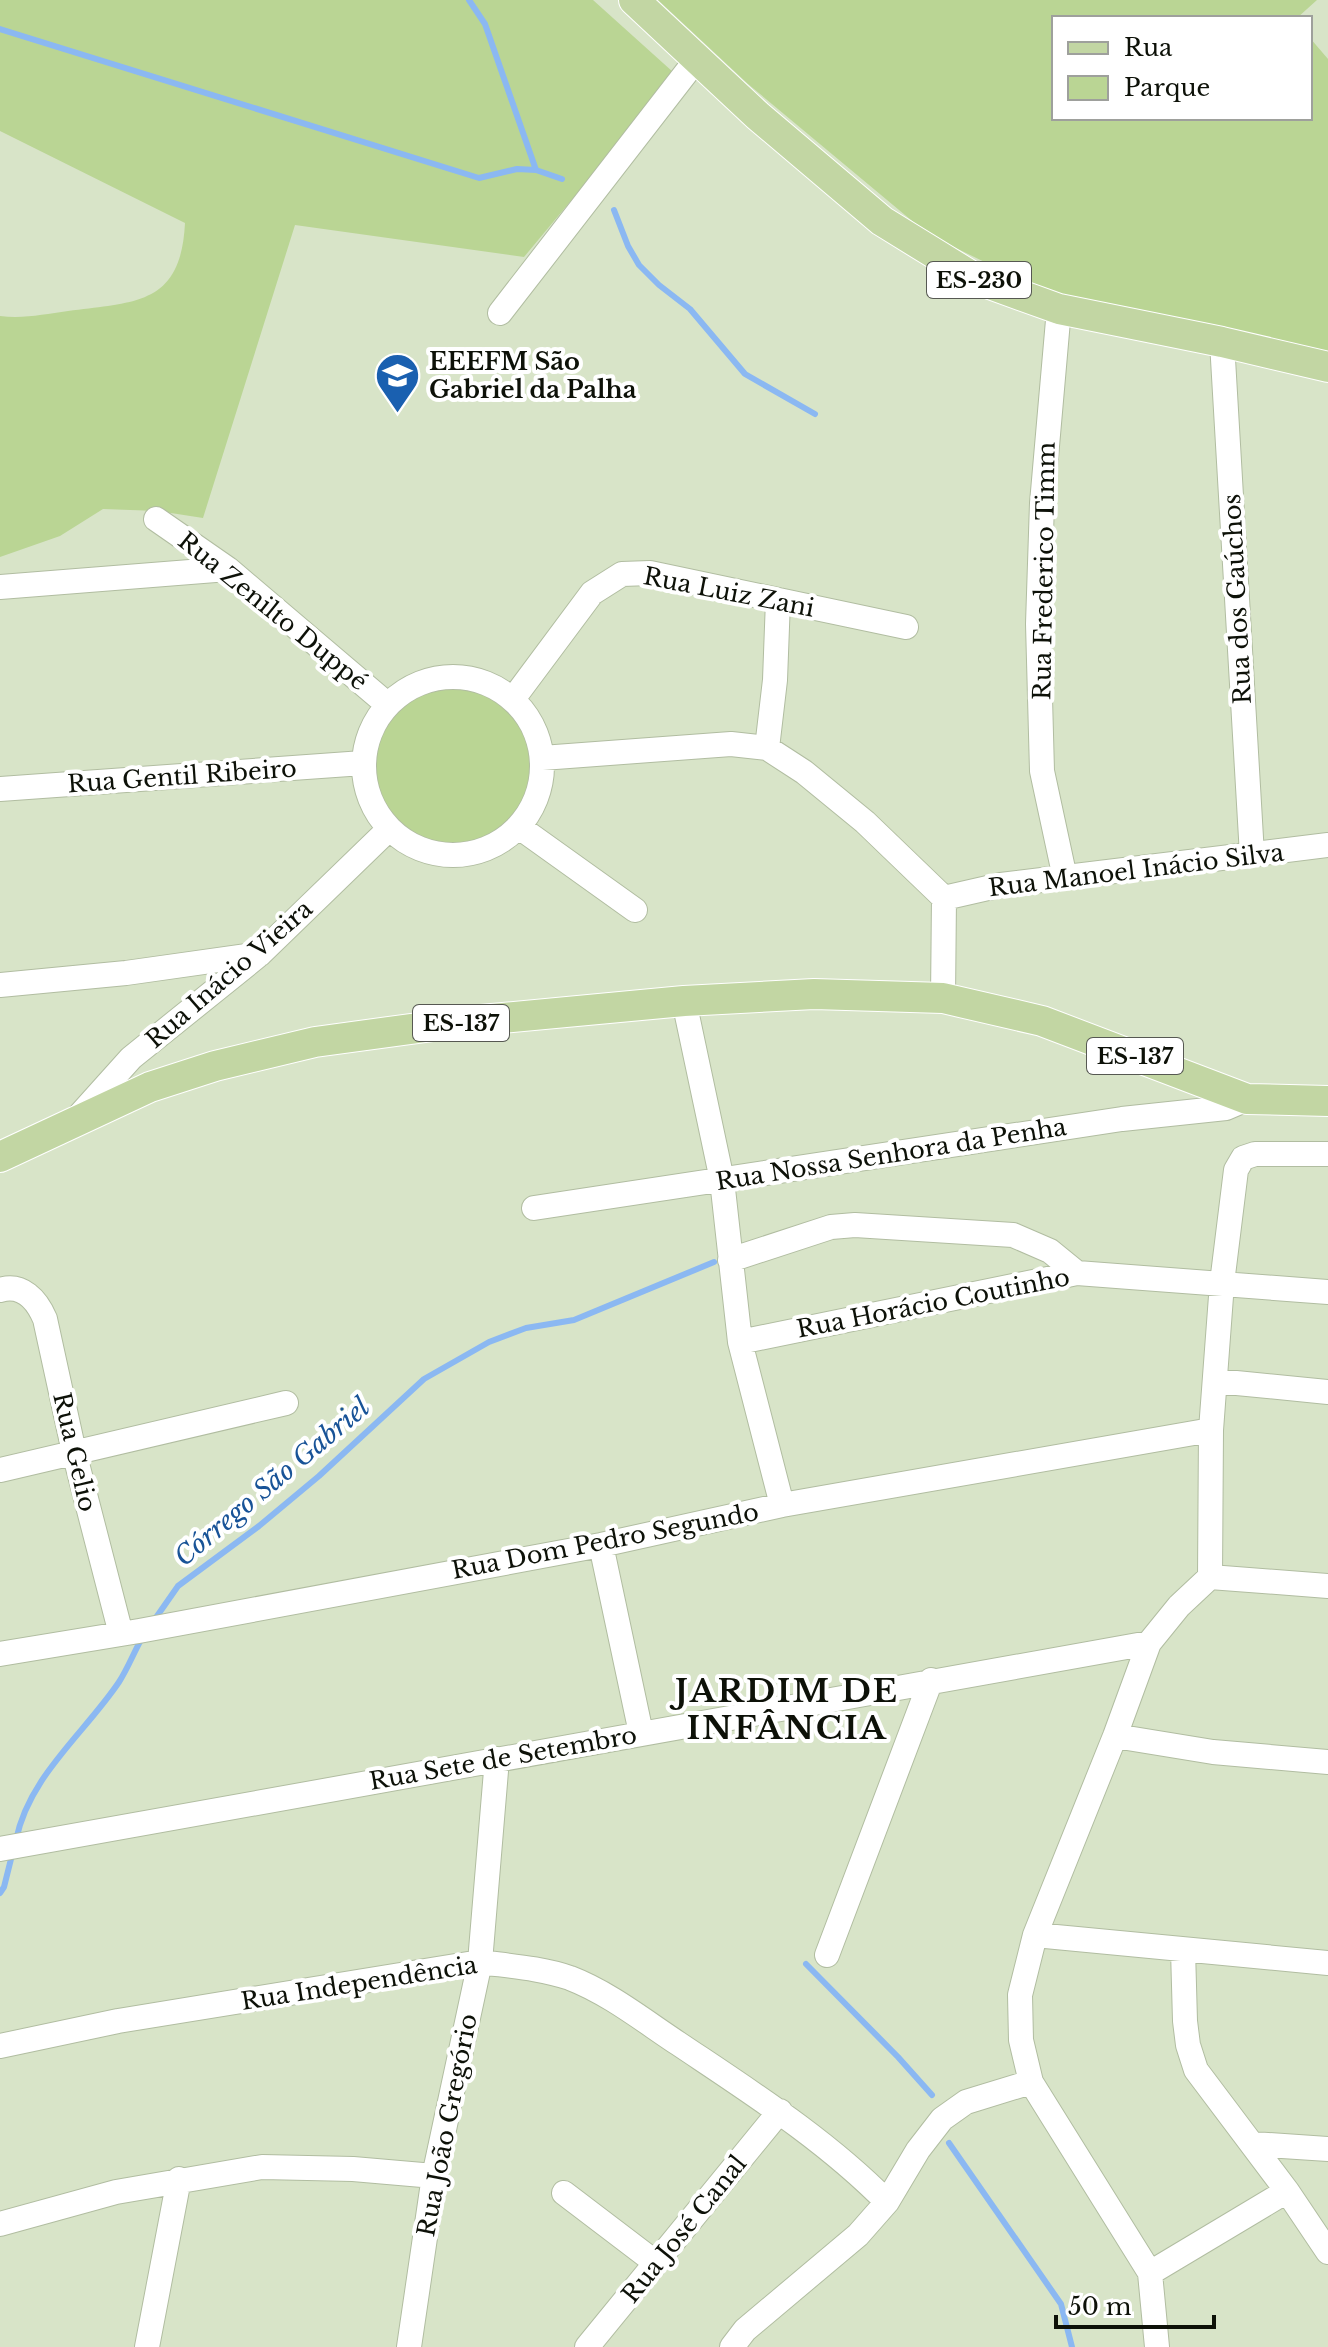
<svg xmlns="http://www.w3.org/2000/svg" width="1328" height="2347" viewBox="0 0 1328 2347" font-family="'Libre Baskerville',serif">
<rect width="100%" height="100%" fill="#d8e4c8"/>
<path fill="#bad594" d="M0 0H593L673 72 639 119 524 257 295 225 203 518 158 511 103 509 60 536 0 557V316C24 319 45 314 68 311 136 302 181 305 185 223L0 131Z
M658 0H1317L1297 18H1054V118H1310V38L1328 59V362L1182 332 1034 286 929 235 748 84Z
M373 767a79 79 0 1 1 158 0a79 79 0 1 1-158 0Z"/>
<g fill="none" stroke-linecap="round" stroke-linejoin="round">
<path stroke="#8bb8f2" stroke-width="6" d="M469 0 485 24 536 170
M0 29 479 178 517 169 536 170 562 179
M614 210 628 246 639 265 659 285 690 309 745 374 815 414
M155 1619 178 1586 259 1526 319 1476 424 1379 489 1342 526 1328 574 1320 714 1262
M16 1840C29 1776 84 1734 119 1682 128 1668 134 1652 142 1638
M0 1893 4 1887 13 1851
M806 1964 898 2057 932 2095
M949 2143 1061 2304 1072 2347"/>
<defs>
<path id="minor" d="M1059 309 1042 503 1038 624 1042 771 1065 878
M500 313 696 60
M1222 342 1252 855
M156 519 228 569 388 705
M0 587 228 569
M364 766a89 89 0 1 1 178 0a89 89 0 1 1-178 0Z
M513 699 592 593 622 574 650 573 906 627
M767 748 775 680 778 600
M542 758 731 744 767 748 804 772 865 822 944 898 943 998
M0 789 363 763
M519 827 635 910
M944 898 1001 885 1328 845
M0 985 126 973 260 954
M684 1001 722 1180 740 1342 782 1505
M78 1117 131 1058 260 954 389 829
M534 1208 1122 1119 1226 1108 1247 1099
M730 1260 831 1227 855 1225 1013 1235 1050 1251 1077 1273
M0 1290C22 1283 37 1300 45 1319L74 1452 121 1634
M740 1342 1077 1273 1328 1292
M1216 1381 1328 1392
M0 1470 286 1403
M601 1545 641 1733
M1210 1577 1328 1586
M0 1654 139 1631 601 1545 782 1505 1211 1430
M1115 1736 1213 1752 1328 1762
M0 1849 1149 1643
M1035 1935 1328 1963
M1183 1950 1185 2021 1188 2045 1196 2070 1287 2191 1328 2252
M827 1955 931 1680
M0 2046 118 2021 480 1962C509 1966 541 1968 570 1978 609 1993 644 2021 679 2044 752 2093 826 2140 887 2202
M1253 2144 1328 2149
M564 2193 656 2263
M0 2224 116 2192 262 2167 353 2169 434 2176
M1150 2273 1287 2191
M147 2347 179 2179
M409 2347 434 2176 480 1962 497 1759
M587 2347 780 2111
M732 2347 745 2330 858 2235 887 2202 918 2150 942 2119 966 2102 1031 2082
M1157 2347 1150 2273 1031 2082 1021 2040 1020 1995 1035 1935 1115 1736 1149 1643 1179 1606 1210 1577 1211 1430 1222 1283 1236 1170 1243 1158 1255 1154H1328"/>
<path id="major" d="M634 0 758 116 882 221 976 279 1059 309 1222 342 1328 367
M0 1157 150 1087 215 1066 315 1042 470 1021 684 1001 814 994 943 998 1042 1021 1247 1099 1328 1101"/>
</defs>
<use href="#minor" stroke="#b1bda1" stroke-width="26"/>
<use href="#major" stroke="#fff" stroke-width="32"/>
<use href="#minor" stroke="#fff" stroke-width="24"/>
<use href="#major" stroke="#c2d6a3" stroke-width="30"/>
</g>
<defs>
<symbol id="school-pin" viewBox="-11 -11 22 30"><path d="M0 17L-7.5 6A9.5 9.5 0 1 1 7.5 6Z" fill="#1a60b0" stroke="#fff"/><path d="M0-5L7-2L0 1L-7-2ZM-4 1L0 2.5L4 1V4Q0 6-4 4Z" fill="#fff"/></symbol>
</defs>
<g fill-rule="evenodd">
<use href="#school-pin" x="372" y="350" width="51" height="69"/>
</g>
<g text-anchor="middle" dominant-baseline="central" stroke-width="8" stroke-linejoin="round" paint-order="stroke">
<g fill="#fff" stroke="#565852" stroke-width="2">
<rect x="927" y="262" width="104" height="36" rx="6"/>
<rect x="413" y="1005" width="96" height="36" rx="6"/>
<rect x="1087" y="1038" width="96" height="36" rx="6"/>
</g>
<g font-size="22" font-weight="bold" fill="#0d1108">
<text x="979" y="280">ES-230</text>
<text x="461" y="1023">ES-137</text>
<text x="1135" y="1056">ES-137</text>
</g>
<g font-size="24" font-weight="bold" fill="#0d1108" stroke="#fff" text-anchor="start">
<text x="429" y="361">EEEFM São<tspan x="429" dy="28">Gabriel da Palha</tspan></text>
</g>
<g font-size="24" fill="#0d1108" stroke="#fff">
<text transform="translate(1044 571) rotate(-89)">Rua Frederico Timm</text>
<text transform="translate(729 592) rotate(11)">Rua Luiz Zani</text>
<text transform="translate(1237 599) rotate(-93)">Rua dos Gaúchos</text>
<text transform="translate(273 611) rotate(39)">Rua Zenilto Duppé</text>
<text transform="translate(182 776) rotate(-4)">Rua Gentil Ribeiro</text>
<text transform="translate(1136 870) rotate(-7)">Rua Manoel Inácio Silva</text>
<text transform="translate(229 974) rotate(-41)">Rua Inácio Vieira</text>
<text transform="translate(891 1154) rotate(-9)">Rua Nossa Senhora da Penha</text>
<text transform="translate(933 1303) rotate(-11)">Rua Horácio Coutinho</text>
<text transform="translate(75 1452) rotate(77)">Rua Gelio</text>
<text transform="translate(605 1541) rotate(-11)">Rua Dom Pedro Segundo</text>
<text transform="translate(503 1758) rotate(-10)">Rua Sete de Setembro</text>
<text transform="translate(359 1983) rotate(-9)">Rua Independência</text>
<text transform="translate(447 2125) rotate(-79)">Rua João Gregório</text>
<text transform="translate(684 2229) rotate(-51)">Rua José Canal</text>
</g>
<g font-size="26" font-style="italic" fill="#185397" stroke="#fff">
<text transform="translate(272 1482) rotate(-40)">Córrego São Gabriel</text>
</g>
<g font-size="32" font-weight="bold" letter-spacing="2" fill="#0d1108" stroke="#fff">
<text x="787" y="1691">JARDIM DE<tspan x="787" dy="37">INFÂNCIA</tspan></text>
</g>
</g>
<rect x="1052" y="16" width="260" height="104" fill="#ffffff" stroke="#9ea09c" stroke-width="2"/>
<rect x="1068" y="42" width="40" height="12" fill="#c2d6a3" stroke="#9ea09c" stroke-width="2"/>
<text x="1124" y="56" font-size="24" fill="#0d1108">Rua</text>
<rect x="1068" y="76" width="40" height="24" fill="#bad594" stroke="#9ea09c" stroke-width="2"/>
<text x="1124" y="96" font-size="24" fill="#0d1108">Parque</text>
<path d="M1056 2315v12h158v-12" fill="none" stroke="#0d1108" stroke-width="4"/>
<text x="1068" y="2315" font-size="24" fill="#0d1108" stroke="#ffffff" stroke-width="6" paint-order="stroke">50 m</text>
</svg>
